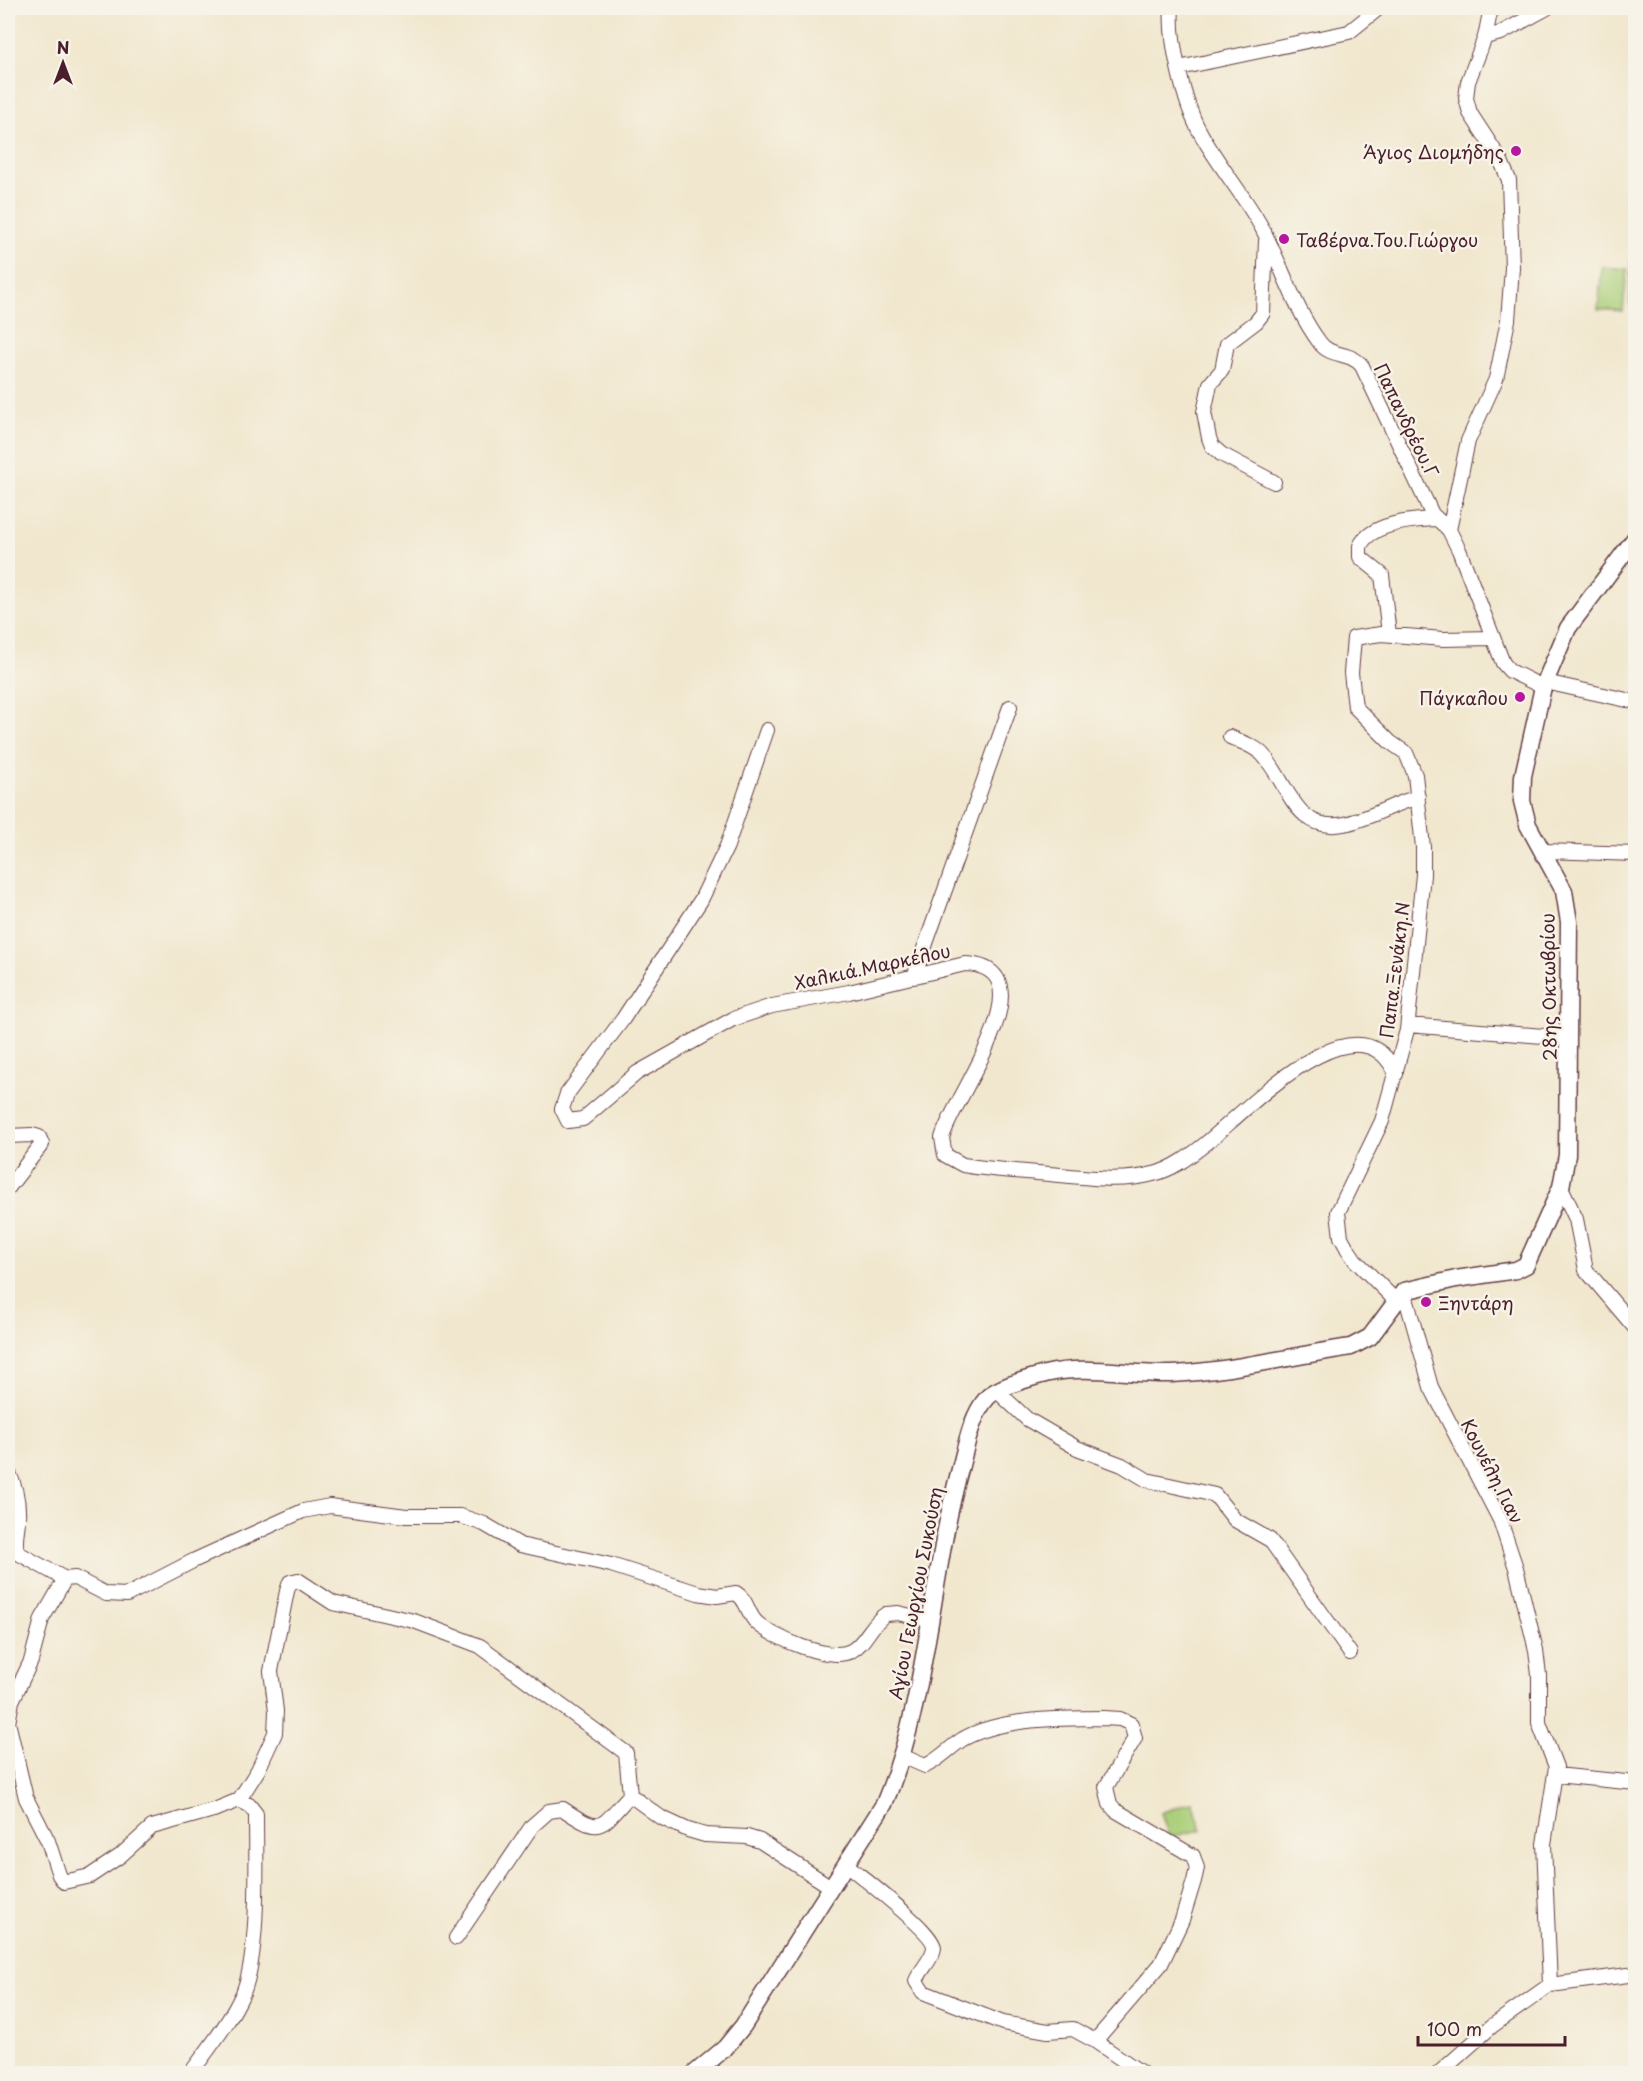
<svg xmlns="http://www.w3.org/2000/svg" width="1643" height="2081" viewBox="0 0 1643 2081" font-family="'Playpen Sans',sans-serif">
<rect width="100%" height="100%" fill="#f7f3e8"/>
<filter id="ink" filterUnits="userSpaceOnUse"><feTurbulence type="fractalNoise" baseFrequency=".0167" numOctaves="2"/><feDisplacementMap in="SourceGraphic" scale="12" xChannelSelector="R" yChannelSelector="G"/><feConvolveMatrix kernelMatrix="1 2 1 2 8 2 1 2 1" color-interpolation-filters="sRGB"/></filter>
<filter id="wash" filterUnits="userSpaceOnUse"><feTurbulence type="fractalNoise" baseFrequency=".008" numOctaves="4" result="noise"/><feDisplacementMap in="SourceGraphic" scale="24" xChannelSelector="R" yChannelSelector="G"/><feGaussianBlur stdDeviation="1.35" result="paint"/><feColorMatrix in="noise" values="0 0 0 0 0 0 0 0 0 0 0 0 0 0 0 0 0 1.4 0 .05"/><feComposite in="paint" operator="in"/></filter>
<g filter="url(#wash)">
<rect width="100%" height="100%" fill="#f1e7ce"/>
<path fill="#aacf79" stroke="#7a7752" stroke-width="1.5" d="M1631 262H1635V304H1630Z
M1602 267 1627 269 1623 311 1598 309Z
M1192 1802 1202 1830 1169 1837 1161 1813Z"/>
</g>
<g filter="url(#ink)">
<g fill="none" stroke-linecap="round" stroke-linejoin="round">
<defs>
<path id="minor" d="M1172 8C1169 39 1184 104 1200 132 1218 165 1244 195 1262 228 1282 266 1294 308 1320 343 1331 358 1350 351 1362 366L1432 514 1449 530 1459 550 1503 663 1510 671 1543 687
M1485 37 1501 33 1547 8
M1179 68 1349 32 1379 8
M1266 241 1263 313 1256 322 1227 344 1222 370 1210 384 1206 403 1204 412 1209 438 1212 446 1221 454 1274 482
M1449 530 1468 441 1496 379 1508 320 1512 268 1509 180 1500 159 1470 113 1466 98 1468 82 1485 37 1491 8
M1389 634 1382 575 1360 557V546C1371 523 1412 520 1435 519
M1545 682 1636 702
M767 730 727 846 701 900 623 1019 567 1094 562 1109 568 1121 583 1119 637 1073 733 1019 772 1006 849 992 965 964C1054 967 951 1101 942 1138L945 1155 963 1165C991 1170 1020 1171 1049 1174 1083 1177 1120 1183 1153 1174 1172 1170 1190 1156 1204 1145 1241 1116 1358 988 1396 1074
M1230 737C1241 742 1255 746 1263 755 1288 782 1295 834 1344 824 1369 819 1393 804 1418 797
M1544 851 1636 854
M914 977 1010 707
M1408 1025 1568 1038
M8 1136 32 1135 39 1137 42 1144 8 1188
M1561 1187 1576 1219 1586 1270 1636 1329
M1404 1291 1431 1387 1500 1520 1516 1568 1536 1650 1539 1675V1723L1556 1767 1544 1844 1550 1985 1492 2026 1438 2074
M1395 1300 1355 1260 1347 1248 1341 1237 1338 1212 1382 1121 1407 1030 1423 875V847L1415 775 1406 753 1390 742 1355 707 1351 673 1354 638 1381 634 1443 639 1493 638
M997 1391 1027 1419 1077 1448 1122 1465 1147 1480 1215 1495 1235 1520 1270 1540 1350 1653
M8 1471C15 1485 19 1502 18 1519 18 1530 13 1543 18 1553L65 1579
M8 1722 26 1798 48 1841 59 1875 64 1882 90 1876 120 1856 152 1827 217 1809 239 1800 249 1805 256 1814C256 1861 260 1951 243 1993 230 2022 209 2048 190 2074
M8 1723 12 1701 31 1661 42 1619 65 1579 75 1578 106 1594 127 1595 195 1560 303 1511 330 1506 406 1516H460L484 1524 520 1545 611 1565 698 1593 717 1596 736 1593C748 1600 747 1614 757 1623 774 1638 829 1662 851 1651 866 1643 871 1623 886 1614L898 1613 928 1620
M902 1756 925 1766C939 1760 950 1747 963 1739 1000 1718 1062 1718 1104 1718L1120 1719 1131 1724 1135 1738 1106 1787 1110 1804 1115 1810 1193 1856 1197 1868 1194 1881 1182 1920 1161 1964 1095 2041 1143 2074
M1556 1775 1636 1783
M239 1800 258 1770 275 1733 276 1711 271 1671 287 1591 290 1582 298 1580 333 1603 414 1621 480 1646 626 1753 630 1795 660 1817 688 1830 705 1835 747 1837 760 1841 831 1887
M846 1864C860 1876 935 1933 934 1948 932 1960 920 1970 916 1981L923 1992 1003 2023 1048 2031 1073 2029 1095 2041
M456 1938 532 1826 549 1811 563 1809C603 1836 599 1828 630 1795
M1550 1985 1636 1974"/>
<path id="major" d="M694 2074 725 2048 743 2026 884 1804C928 1700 930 1579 960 1469 966 1447 971 1416 987 1398 996 1387 1031 1378 1045 1374 1086 1364 1130 1375 1172 1374 1231 1371 1292 1356 1351 1347L1370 1337 1404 1291 1456 1279 1516 1270 1526 1265 1561 1187 1567 1155 1569 922 1564 891 1528 825 1522 801 1523 776 1543 687 1568 628 1636 537"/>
</defs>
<use href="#minor" stroke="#633d43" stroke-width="16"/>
<use href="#major" stroke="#633d43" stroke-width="19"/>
<use href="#minor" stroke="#fff" stroke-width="14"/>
<use href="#major" stroke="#fff" stroke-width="16"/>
</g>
</g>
<g fill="#b5179e" stroke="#f7f3e8" stroke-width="2">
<circle cx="1516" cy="151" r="6"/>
<circle cx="1284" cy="239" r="6"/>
<circle cx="1520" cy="697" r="6"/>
<circle cx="1426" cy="1302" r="6"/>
</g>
<g text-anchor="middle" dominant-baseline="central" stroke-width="5" stroke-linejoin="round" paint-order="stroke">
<g font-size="18" fill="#4a1f2b" stroke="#f7f3e8" text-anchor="end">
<text x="1504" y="151">Άγιος Διομήδης</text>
<text x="1296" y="239" text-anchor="start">Ταβέρνα.Του.Γιώργου</text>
<text x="1508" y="697">Πάγκαλου</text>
<text x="1438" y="1302" text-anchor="start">Ξηντάρη</text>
</g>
<g font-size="18" fill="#4a1f2b" stroke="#f7f3e8">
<text transform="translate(1407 420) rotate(64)">Παπανδρέου.Γ</text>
<text transform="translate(872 966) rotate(-12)">Χαλκιά.Μαρκέλου</text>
<text transform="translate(1394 970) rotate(-83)">Παπα.Ξενάκη.Ν</text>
<text transform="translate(1548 987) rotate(-91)">28ης Οκτωβρίου</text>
<text transform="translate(1493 1471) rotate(63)">Κουνέλη.Γιαν</text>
<text transform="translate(915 1593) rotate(-79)">Αγίου Γεωργίου Συκούση</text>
</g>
</g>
<rect width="1643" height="2081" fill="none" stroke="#f7f3e8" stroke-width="30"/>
<g transform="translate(63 63)" stroke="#f7f3e8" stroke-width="4.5" paint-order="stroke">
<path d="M0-4.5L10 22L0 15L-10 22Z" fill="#4a1f2b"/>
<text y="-9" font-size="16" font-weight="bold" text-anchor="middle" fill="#4a1f2b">N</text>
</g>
<path d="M1418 2036v9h147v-9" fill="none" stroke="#4a1f2b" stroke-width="3"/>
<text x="1427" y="2036" font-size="18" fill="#4a1f2b" stroke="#f7f3e8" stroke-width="4.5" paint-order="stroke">100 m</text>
</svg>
